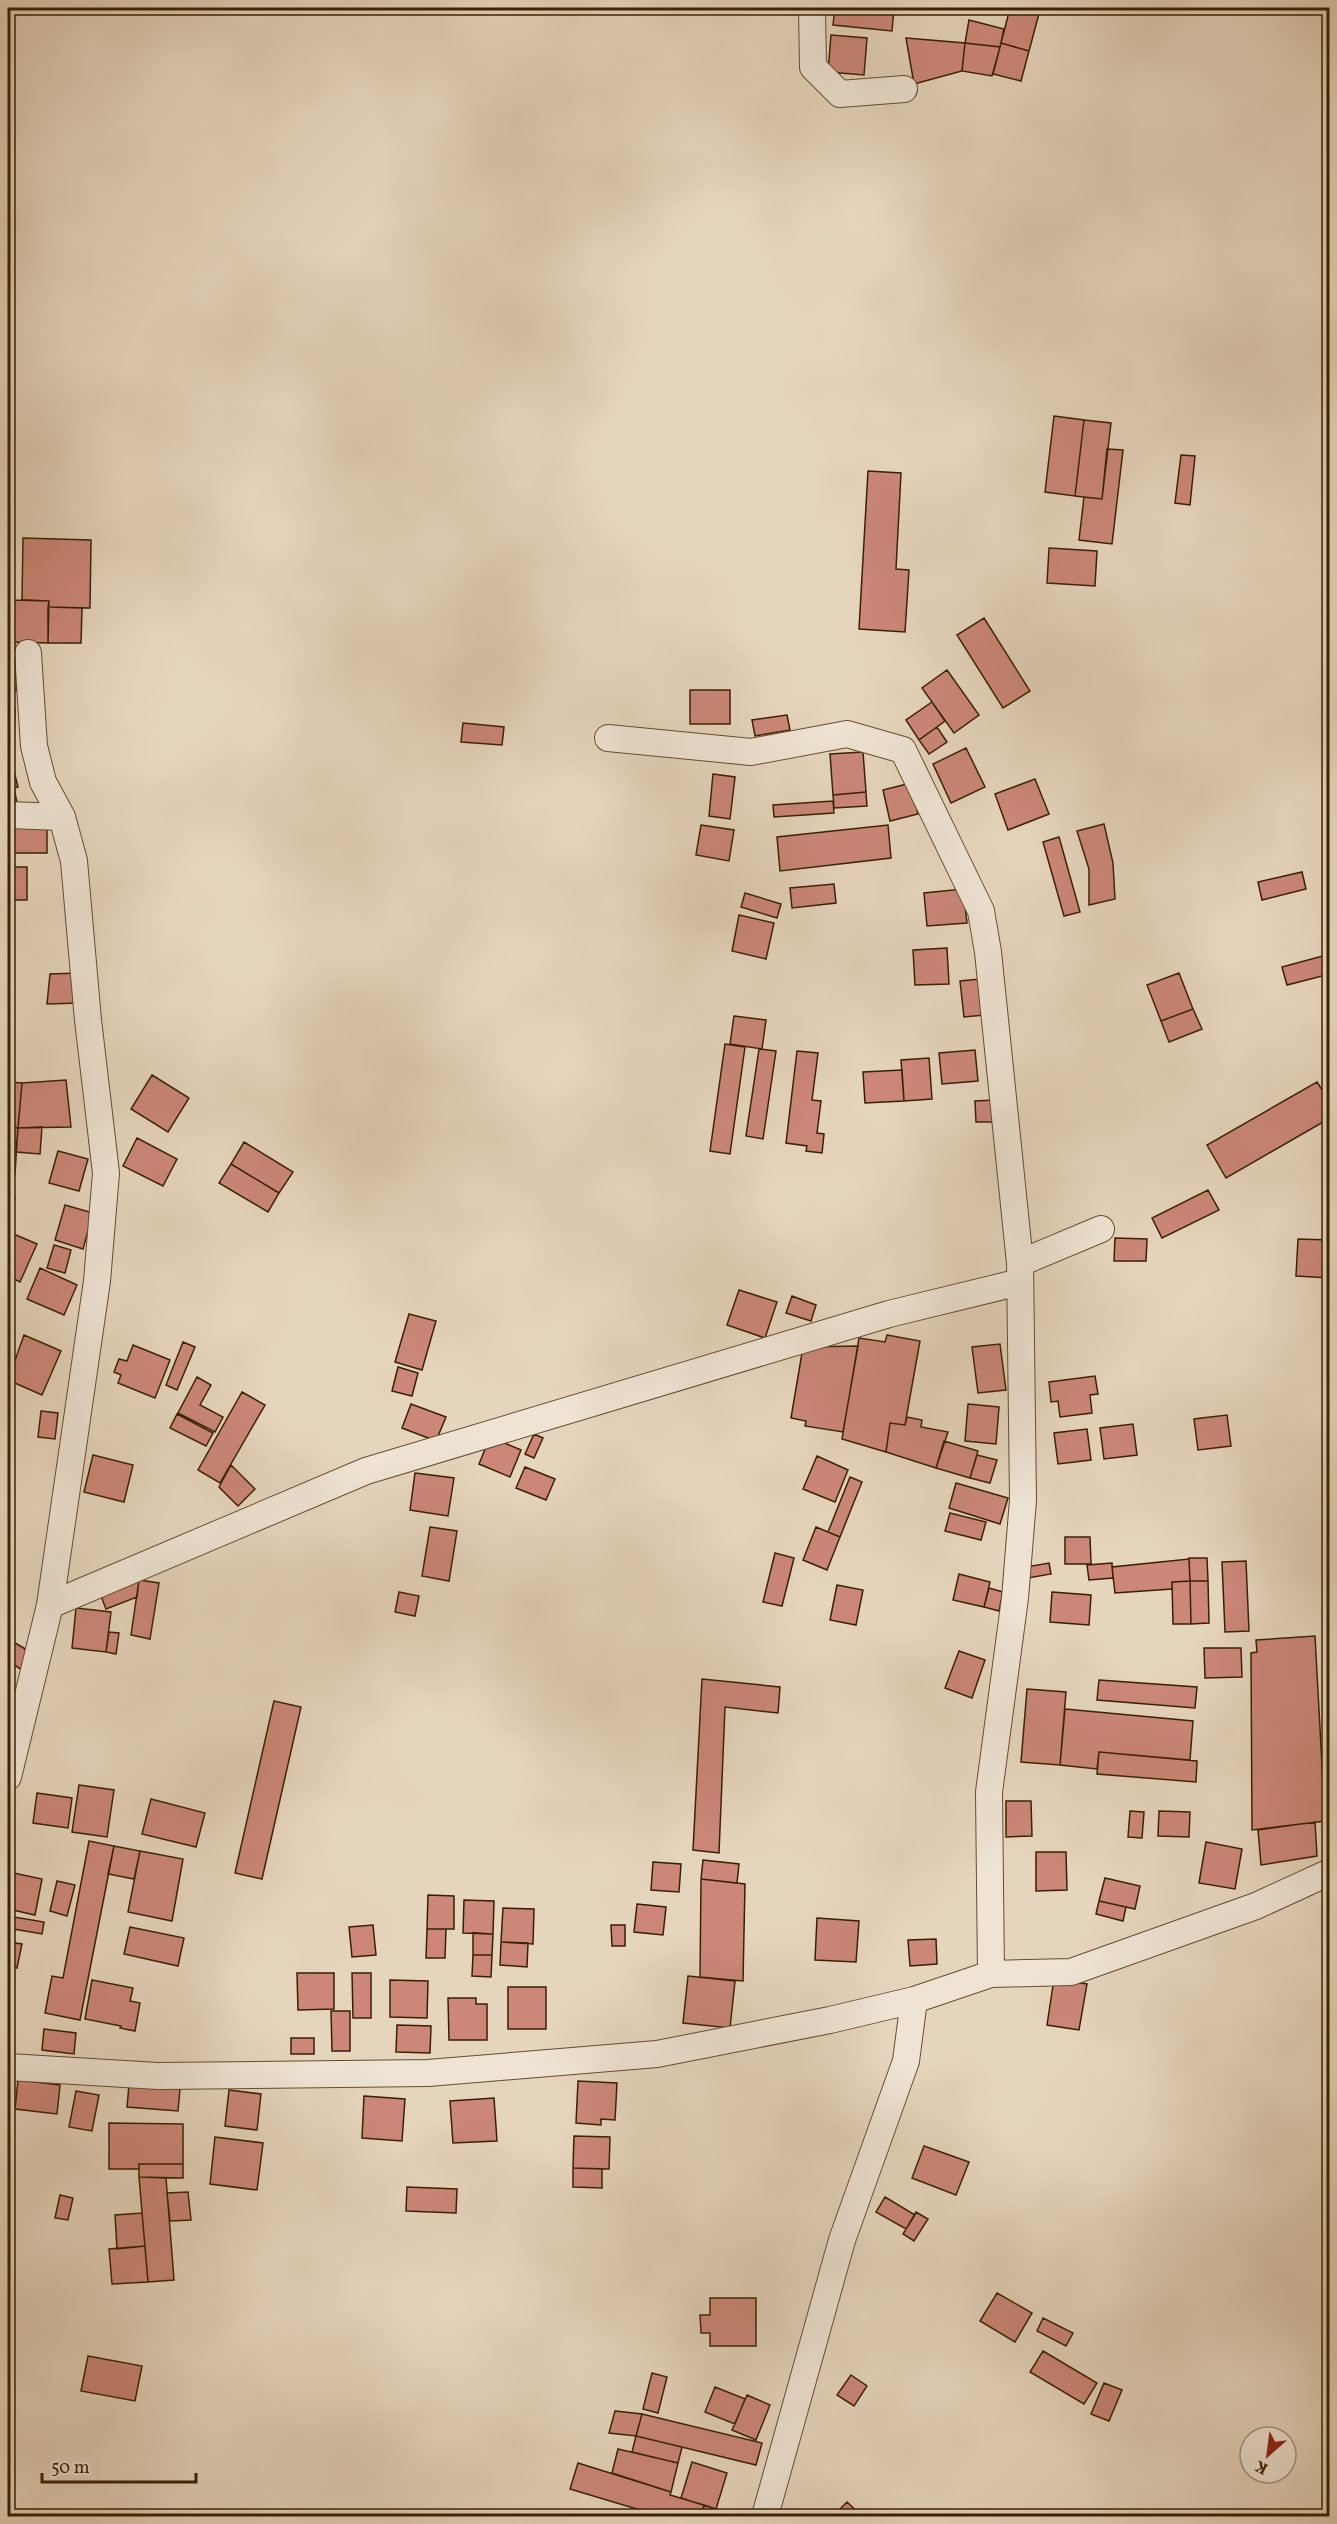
<svg xmlns="http://www.w3.org/2000/svg" width="1337" height="2524" viewBox="0 0 1337 2524" font-family="Vollkorn,serif">
<rect width="100%" height="100%" fill="#e6d5bd"/>
<filter id="stains"><feTurbulence type="fractalNoise" baseFrequency=".00333" numOctaves="4"/><feColorMatrix values="0 0 0 0 .2 0 0 0 0 .09 0 0 0 0 .02 0 0 0 .5 -.17"/></filter>
<radialGradient id="worn" r=".72"><stop offset=".6" stop-color="#630" stop-opacity="0"/><stop offset="1" stop-color="#630" stop-opacity=".3"/></radialGradient>
<path fill="#cc8779" stroke="#392100" stroke-width="1.5" d="M835 8H894L892 31 833 25Z
M1010 8 1040 10 1029 51 1001 43Z
M969 20 1004 29 1000 47 965 43Z
M831 35 867 38 864 75 828 72Z
M906 38 965 43 962 71 914 84Z
M965 43 1000 47 992 76 962 71Z
M1001 43 1029 51 1021 81 993 74Z
M1054 416 1084 420 1075 496 1045 492Z
M1084 420 1111 423 1102 499 1075 496Z
M1107 449 1123 450 1112 544 1079 540 1084 497 1102 499Z
M1181 455 1195 456 1190 505 1175 503Z
M868 471 901 473 896 569 909 570 905 632 859 629Z
M23 538 91 540 90 608 48 607 49 601 22 600Z
M1049 548 1097 551 1095 586 1047 583Z
M8 600 49 601 48 643 8 642Z
M48 607 82 608 81 643H48Z
M984 618 1030 691 1003 708 957 635Z
M8 667H17V691H8Z
M947 670 979 715 954 733 922 688Z
M690 690H730V724H690Z
M932 702 945 721 919 740 906 720Z
M8 709H15L14 742H8Z
M787 715 790 730 755 736 752 720Z
M463 723 504 727 502 745 461 742Z
M937 727 947 742 929 754 919 740Z
M966 748 985 787 951 803 933 764Z
M863 752 866 792 833 795 830 754Z
M10 755 18 787 8 790V756Z
M713 774 735 777 730 819 709 816Z
M1035 779 1049 814 1008 830 995 794Z
M911 783 918 814 890 821 883 790Z
M14 788 17 803 8 805V790Z
M866 792 867 806 834 808 833 795Z
M833 801 834 813 774 817 773 805Z
M1104 824 1113 863 1115 899 1089 905V869L1077 831Z
M8 825H47V853H8Z
M701 825 734 830 729 861 696 855Z
M888 825 891 858 780 871 777 837Z
M1059 837 1080 912 1064 916 1043 842Z
M8 867H27V900H8Z
M1302 872 1306 889 1262 900 1258 882Z
M834 884 836 903 792 908 790 888Z
M963 889 967 923 927 926 924 893Z
M745 893 781 904 777 918 741 907Z
M739 915 774 923 766 959 732 951Z
M947 948 949 984 915 985 913 950Z
M1330 954V974L1287 985 1282 967Z
M78 973 79 1003 47 1004 50 974Z
M1179 973 1193 1009 1161 1021 1147 985Z
M980 979 984 1015 964 1017 960 981Z
M1193 1009 1202 1029 1169 1042 1161 1021Z
M734 1016 766 1020 762 1049 730 1044Z
M725 1044 745 1047 730 1154 710 1151Z
M759 1049 776 1051 763 1139 746 1136Z
M975 1050 978 1081 942 1084 939 1053Z
M797 1051 818 1053 812 1100 821 1101 817 1133 824 1134 822 1153 806 1151 807 1146 786 1143Z
M929 1058 932 1099 904 1101 901 1060Z
M902 1070 904 1101 865 1103 863 1072Z
M152 1075 189 1098 168 1132 131 1109Z
M66 1080 71 1127 18 1128 22 1083Z
M8 1082 22 1083 18 1128 8 1127Z
M1317 1082 1330 1102V1118L1226 1178 1207 1145Z
M995 1100V1122H976L975 1101Z
M8 1127 18 1128 17 1142 8 1141Z
M42 1127 40 1154 16 1152 18 1128Z
M137 1138 177 1159 163 1186 123 1166Z
M8 1141 17 1142 15 1174 8 1173Z
M244 1142 293 1172 279 1193 231 1164Z
M58 1151 88 1159 79 1191 49 1183Z
M231 1164 279 1193 268 1212 219 1183Z
M1208 1190 1219 1210 1162 1238 1152 1218Z
M8 1195 15 1197 11 1212 8 1211Z
M65 1205 93 1213 83 1249 55 1240Z
M9 1232 37 1244 20 1282 8 1276Z
M1115 1238 1147 1239 1146 1261H1114Z
M1298 1239 1330 1240V1278L1296 1276Z
M54 1245 71 1250 65 1273 47 1268Z
M40 1268 77 1285 64 1315 27 1299Z
M739 1290 777 1302 765 1338 727 1325Z
M792 1296 816 1305 811 1321 786 1313Z
M409 1314 436 1321 422 1370 395 1362Z
M24 1335 61 1351 42 1395 8 1380Z
M887 1335 920 1341 905 1425 890 1423 886 1452 842 1439 859 1338 885 1342Z
M183 1342 195 1347 177 1390 166 1385Z
M1000 1344 1006 1390 978 1393 972 1347Z
M133 1345 170 1360 155 1398 118 1383 121 1375 114 1372 119 1359 127 1361Z
M858 1346 843 1432 805 1426 806 1421 791 1418 803 1347Z
M398 1367 418 1373 412 1396 392 1391Z
M1095 1376 1098 1394 1090 1395 1092 1413 1060 1417 1058 1401 1051 1402 1049 1382Z
M197 1377 211 1385 200 1405 223 1417 215 1432 178 1413Z
M242 1392 265 1405 220 1483 198 1470Z
M411 1404 446 1417 436 1441 402 1428Z
M968 1404 999 1407 996 1444 965 1441Z
M41 1411 58 1413 55 1439 38 1437Z
M177 1414 213 1433 206 1446 170 1428Z
M1227 1415 1231 1446 1198 1450 1194 1419Z
M907 1417 922 1420 921 1427 948 1432 936 1468 886 1452 890 1423 905 1425Z
M1133 1424 1137 1455 1104 1459 1100 1428Z
M1087 1429 1091 1460 1058 1464 1054 1433Z
M534 1434 543 1438 534 1458 525 1454Z
M490 1437 521 1450 510 1477 479 1464Z
M944 1441 978 1451 970 1478 936 1468Z
M93 1455 133 1465 124 1502 84 1492Z
M977 1455 997 1460 990 1483 970 1478Z
M817 1456 848 1470 835 1502 803 1489Z
M231 1465 255 1489 238 1506 219 1487Z
M525 1467 555 1479 546 1500 516 1488Z
M415 1473 454 1478 448 1516 410 1510Z
M850 1477 862 1482 840 1537 828 1532Z
M956 1483 1008 1498 1000 1524 949 1508Z
M950 1513 986 1522 981 1540 945 1531Z
M430 1527 457 1531 449 1581 422 1576Z
M816 1527 840 1537 827 1570 803 1560Z
M1065 1537H1090L1091 1564H1065Z
M775 1553 794 1558 782 1606 763 1602Z
M1189 1558H1207L1208 1581H1190Z
M1189 1559 1190 1581 1172 1582V1589L1115 1593 1112 1567Z
M1246 1561 1249 1631 1225 1632 1222 1562Z
M1049 1563 1051 1574 1028 1578 1026 1567Z
M1112 1563 1113 1578 1089 1580 1087 1565Z
M959 1574 990 1582 984 1607 953 1600Z
M139 1580 137 1597 106 1609 101 1596Z
M139 1580 159 1583 150 1639 131 1635Z
M1190 1581 1191 1624H1173L1172 1582Z
M1190 1581H1208L1209 1623 1191 1624Z
M837 1585 863 1590 856 1625 830 1620Z
M989 1588 1003 1592 999 1611 984 1607Z
M399 1592 419 1596 415 1616 395 1612Z
M1052 1592 1091 1595 1089 1625 1050 1622Z
M76 1608 111 1612 106 1652 72 1648Z
M109 1632 119 1633 116 1654 106 1652Z
M1315 1636 1325 1821 1252 1830 1251 1653 1257 1652 1256 1640Z
M12 1641 32 1653 22 1670 8 1661V1648Z
M1204 1648H1241L1242 1677 1205 1678Z
M959 1651 985 1660 972 1698 945 1688Z
M702 1679 780 1687 778 1713 725 1707 719 1853 693 1850Z
M1099 1680 1197 1687 1195 1708 1097 1700Z
M1027 1689 1066 1692 1060 1765 1021 1762Z
M274 1701 301 1707 262 1879 235 1873Z
M1065 1709 1193 1721 1190 1760 1099 1752 1097 1769 1060 1765Z
M1099 1752 1197 1761 1196 1782 1097 1774Z
M79 1785 114 1790 107 1837 72 1832Z
M37 1793 72 1798 68 1828 33 1823Z
M151 1799 205 1813 196 1847 142 1834Z
M1006 1801H1031L1032 1836 1006 1837Z
M1130 1811 1144 1812 1142 1838 1128 1837Z
M1159 1811 1190 1812 1189 1837 1158 1836Z
M1315 1822 1317 1856 1261 1865 1258 1830Z
M89 1841 114 1846 80 2020 45 2013 52 1976 63 1978Z
M1206 1842 1242 1849 1235 1889 1199 1883Z
M114 1846 140 1851 134 1879 108 1874Z
M140 1851 183 1859 172 1921 128 1912Z
M1036 1852H1066L1067 1890 1036 1891Z
M703 1860 739 1864 737 1883 701 1879Z
M653 1862 681 1864 679 1892 651 1890Z
M9 1872 42 1879 35 1915 8 1909Z
M1105 1878 1140 1886 1135 1909 1099 1901Z
M701 1879 745 1884 743 1981 700 1977Z
M57 1881 75 1885 67 1916 50 1911Z
M428 1895 454 1896V1929H427Z
M464 1900 494 1901 493 1934 463 1933Z
M1099 1901 1126 1907 1123 1921 1096 1914Z
M637 1904 666 1907 663 1935 634 1932Z
M503 1908 534 1909 533 1944 501 1942Z
M8 1916 44 1922 42 1934 8 1928Z
M817 1918 859 1921 856 1962 815 1960Z
M373 1925 376 1955 352 1957 349 1927Z
M611 1925H625V1946H612Z
M130 1927 184 1938 178 1966 124 1954Z
M427 1929H446L445 1958H426Z
M473 1933 493 1934 492 1955H473Z
M936 1939 937 1964 910 1966 908 1940Z
M8 1942 22 1944 17 1968 8 1966Z
M501 1942 528 1943 527 1967 500 1965Z
M473 1955H492L491 1977 472 1976Z
M297 1973H334V2009L298 2010Z
M352 1973H371V2018H353Z
M688 1976 735 1981 730 2028 683 2023Z
M1054 1979 1087 1984 1079 2030 1047 2025Z
M92 1980 133 1988 130 2001 140 2003 135 2031 120 2028 121 2026 85 2019Z
M390 1980 428 1981 427 2018 390 2017Z
M508 1987H546V2029H508Z
M448 1998H476V2004H487V2040H449Z
M331 2011H350V2051H332Z
M397 2025 431 2026 430 2053 396 2052Z
M44 2029 76 2033 74 2054 42 2050Z
M291 2038H314V2054H291Z
M18 2080 60 2085 57 2114 15 2109Z
M578 2081 617 2083 615 2120 601 2119V2125L576 2123Z
M129 2085 180 2089 178 2111 127 2107Z
M229 2090 261 2094 257 2130 225 2126Z
M76 2091 99 2095 92 2131 69 2127Z
M364 2096 405 2099 402 2141 362 2138Z
M494 2098 497 2141 453 2143 450 2101Z
M109 2123 183 2124V2164H139V2169H109Z
M574 2136 610 2137 609 2169 573 2168Z
M215 2137 263 2143 257 2190 210 2184Z
M924 2146 969 2162 956 2195 912 2178Z
M139 2164H183V2178L139 2177Z
M573 2168 602 2169V2188L573 2187Z
M139 2177 166 2178 174 2280 148 2282Z
M407 2187 457 2189 456 2213 406 2211Z
M188 2192 191 2220 170 2221 167 2193Z
M60 2195 73 2198 68 2220 55 2218Z
M885 2197 915 2215 906 2229 876 2212Z
M916 2212 928 2219 914 2241 903 2234Z
M142 2213 145 2246 117 2249 115 2215Z
M145 2246 148 2282 112 2284 109 2249Z
M997 2293 1032 2313 1015 2342 980 2321Z
M710 2298H756V2346H710V2333H701L700 2315H710Z
M1043 2318 1073 2333 1066 2346 1037 2331Z
M1043 2351 1097 2383 1084 2404 1030 2372Z
M88 2356 142 2366 135 2401 81 2391Z
M652 2373 667 2377 658 2413 643 2409Z
M851 2375 867 2386 854 2406 837 2395Z
M1104 2383 1122 2390 1109 2421 1091 2414Z
M715 2387 745 2399 735 2424 705 2412Z
M747 2395 770 2405 756 2440 732 2430Z
M615 2411 642 2414 636 2436 609 2433Z
M642 2414 762 2443 756 2465 636 2436Z
M636 2436 682 2447 678 2463 632 2452Z
M618 2449 678 2463 671 2492 612 2473Z
M692 2462 727 2473 716 2509 681 2498Z
M578 2463 671 2492 670 2495 704 2505 701 2516H660L570 2489Z
M847 2502 862 2516H833Z
M704 2505 716 2509 741 2516H701Z"/>
<g fill="none" stroke-linecap="round" stroke-linejoin="round">
<defs>
<path id="minor" d="M812 8 813 67 840 94 904 89
M608 738 751 752 847 734 903 750 981 911 988 952 1020 1263 1023 1500 1015 1598 989 1792 991 1974
M8 815 62 817
M1020 1263 1101 1229
M50 1605 366 1471 889 1314 1020 1282
M8 1777 50 1605 97 1281 106 1173 88 1020 74 861 62 817 43 782 34 746 28 653
M8 2067 158 2076 428 2073 657 2054 830 2020 914 2000 991 1974 1071 1972 1256 1906 1330 1872
M765 2516 842 2240 906 2061 914 2000"/>
</defs>
<use href="#minor" stroke="#644e2f" stroke-width="28"/>
<use href="#minor" stroke="#efe4d4" stroke-width="26"/>
</g>
<rect width="1337" height="2524" fill="none" stroke="#e6d5bd" stroke-width="30"/>
<rect x="9" y="9" width="1319" height="2506" fill="none" stroke="#392100" stroke-width="3"/>
<rect x="15" y="15" width="1307" height="2494" fill="none" stroke="#392100" stroke-width="1.5"/>
<g transform="translate(1268 2455) rotate(208)"><circle r="28" fill="#efe4d4" stroke="#a6967f" stroke-width="1.5"/>
<path d="M0-4.5L10 22L0 15L-10 22Z" fill="#8f2418"/>
<text y="-9" font-size="16" font-weight="bold" text-anchor="middle" fill="#392100">K</text>
</g>
<path d="M42 2473v9h154v-9" fill="none" stroke="#392100" stroke-width="3"/>
<text x="51" y="2473" font-size="18" fill="#392100" stroke="#efe4d4" stroke-width="4.5" paint-order="stroke">50 m</text>
<rect width="100%" height="100%" filter="url(#stains)"/>
<rect width="100%" height="100%" fill="url(#worn)"/>
</svg>
